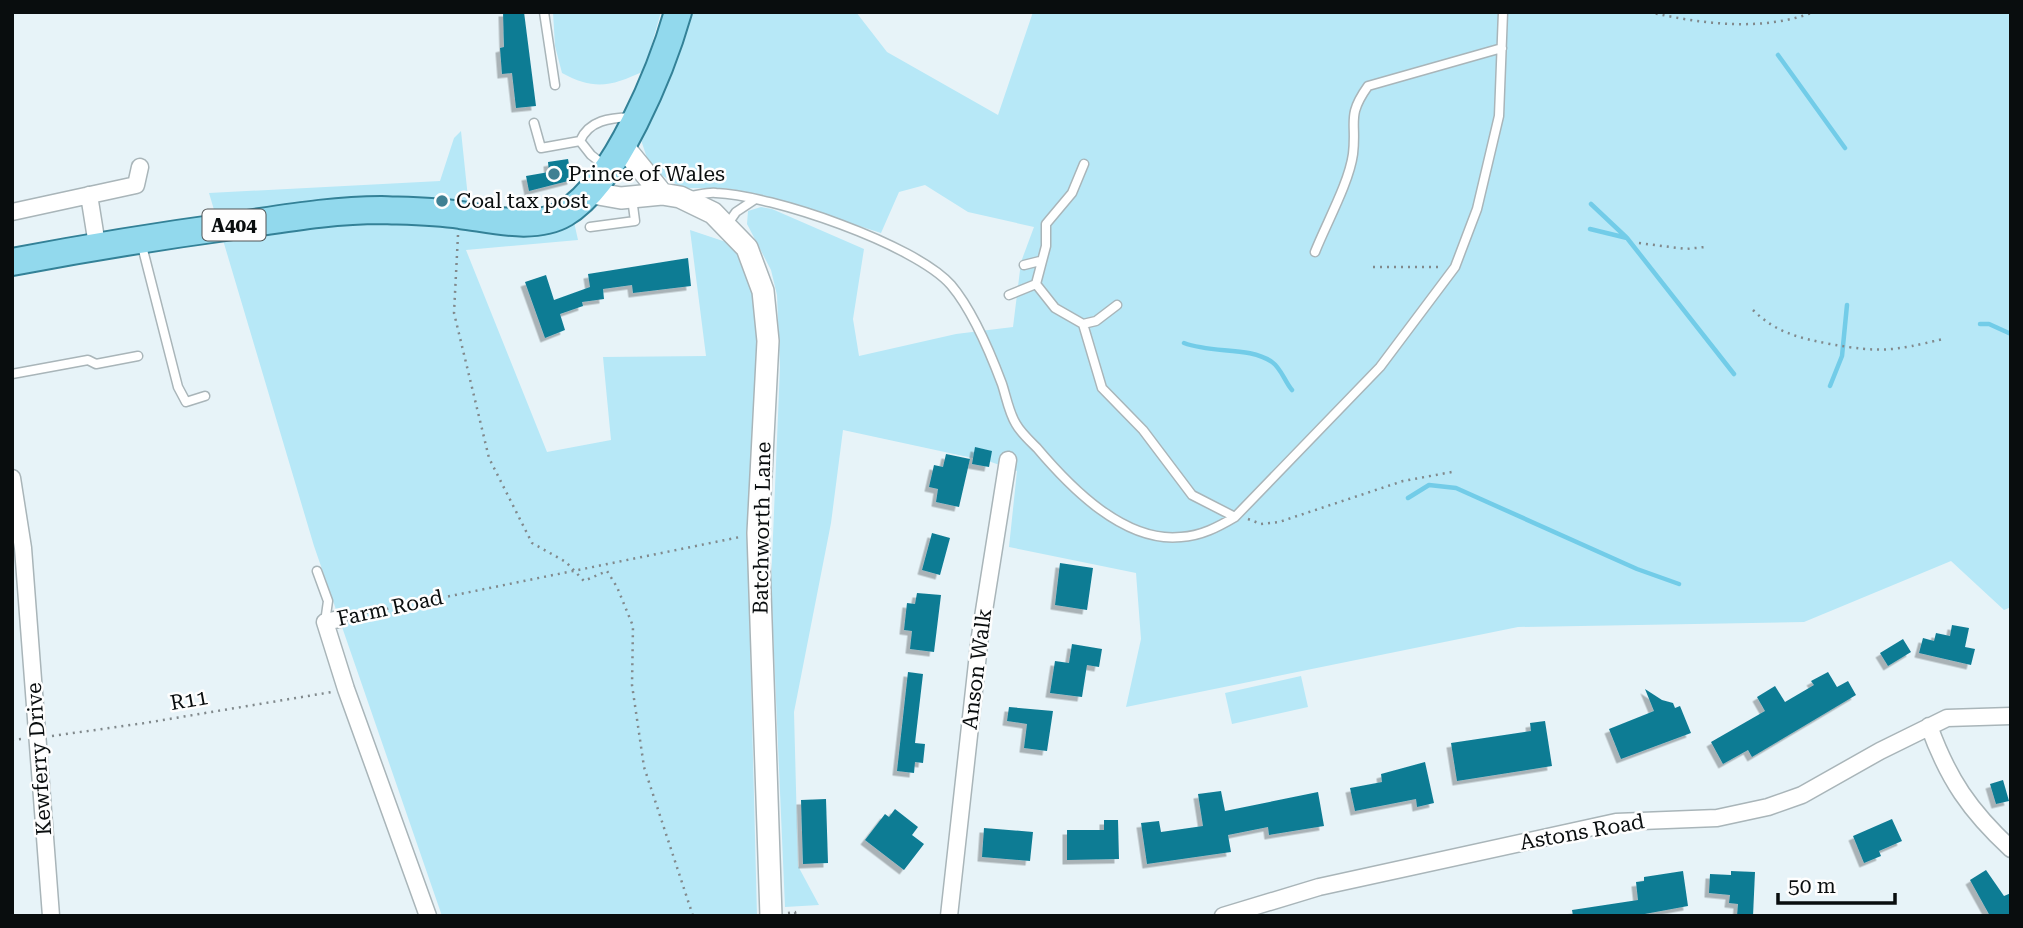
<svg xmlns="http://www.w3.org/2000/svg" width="2023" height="928" viewBox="0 0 2023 928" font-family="'Roboto Serif',serif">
<defs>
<filter id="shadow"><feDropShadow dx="-4.5" dy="4.5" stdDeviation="0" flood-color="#0004"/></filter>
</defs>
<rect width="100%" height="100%" fill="#e7f3f8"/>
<path fill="#b7e8f7" d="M553 12H661L644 71C612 86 595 91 562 73L555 46Z
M687 12H856L887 52 998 115 1033 12H2011V607L2004 610 1951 561 1804 622 1518 627 1126 707 1141 639 1136 573 1009 547 1017 471 991 462 843 430 831 523 794 712 798 866 819 905 785 907 771 584 780 367 777 295 771 270 747 224 748 211 761 207 772 209 864 249 853 319 859 356 956 334 1013 327 1021 262 1034 227 968 212 925 185 899 192 881 233 762 195 725 188H682L655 171 648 161 641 140Z
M461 131 468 198 476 229 574 222 578 240 466 250 547 452 611 440 603 357 706 356 690 230 735 245 755 297 759 325 748 561 757 916H442L314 546 209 193 440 181 454 138Z
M1301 676 1308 707 1232 724 1225 693Z"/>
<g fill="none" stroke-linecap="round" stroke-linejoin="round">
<path stroke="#72cce8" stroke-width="4.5" d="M1778 55 1845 148
M1591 204 1626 237
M1590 229 1627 238 1734 374
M1980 324H1989L2011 334
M1184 343C1213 354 1249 346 1272 362 1281 368 1285 382 1292 390
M1830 386 1842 356 1847 305
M1408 498 1429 485 1456 488 1637 569 1679 584"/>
</g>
<path fill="#107b94" filter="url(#shadow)" d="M503 12H524L536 106 516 108 512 73 502 74 500 48 504 47Z
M568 159 572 180 529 191 526 176 549 172 548 162Z
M688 258 691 286 633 293 632 285 603 289 604 299 582 302 583 306 560 314 565 330 545 338 525 282 546 275 554 300 590 287 588 274Z
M975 447 992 451 989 467 972 464Z
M946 454 970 459 959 507 936 502 938 489 929 487 934 465 943 467Z
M932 533 950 538 940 575 922 570Z
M1060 563 1093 568 1087 610 1055 605Z
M917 593 941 595 934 652 910 649 912 631 904 630 907 603 915 604Z
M1952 625 1969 628 1965 647 1975 649 1971 665 1919 653 1923 638 1934 641 1936 633 1950 636Z
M1903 639 1911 652 1888 666 1880 653Z
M1072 644 1102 649 1099 667 1087 665 1082 697 1050 693 1055 661 1069 663Z
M908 672 923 674 915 743 925 744 923 763 915 762 914 773 897 771Z
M1828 672 1837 687 1848 681 1856 695 1752 757 1748 750 1723 764 1711 742 1765 711 1757 697 1775 686 1785 702 1814 685 1811 681Z
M1645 689 1662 700 1673 703 1675 708 1680 706 1691 733 1621 759 1609 729 1654 711Z
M1009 707 1053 711 1047 751 1024 748 1027 724 1007 721Z
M1545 721 1552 766 1457 781 1451 743 1531 731 1530 723Z
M1425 762 1434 803 1417 807 1416 799 1355 811 1350 788 1382 782 1381 774Z
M2003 780 2009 801 1996 804 1990 784Z
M1221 791 1225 811 1318 792 1324 826 1269 835 1268 827 1228 835 1231 852 1147 864 1141 823 1159 821 1161 832 1203 826 1198 794Z
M826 799 828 863 803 864 801 800Z
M895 809 918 827 912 835 924 844 904 870 865 840 885 814 889 817Z
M1892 819 1902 841 1879 851 1881 856 1864 863 1853 836Z
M1104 820H1118L1119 859 1067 860V830H1104Z
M984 828 1033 832 1030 861 982 857Z
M1986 870 2004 896 2011 893V916H1990L1970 880Z
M1683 871 1688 906 1634 916H1573L1572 910 1638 900 1636 882 1644 881V877Z
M1731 871 1755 872 1753 916H1737L1738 904 1729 903 1730 895 1709 893 1710 874 1731 875Z"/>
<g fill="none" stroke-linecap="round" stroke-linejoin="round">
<defs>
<path id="service" d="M544 12 555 85
M534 123 541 148 580 141
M1084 164 1072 193 1046 224V246L1036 284 1055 308 1083 324 1102 388 1143 430 1192 495 1235 517
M604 165 591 155 580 141C589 120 610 118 631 117
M690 196C699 195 708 192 716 193 771 195 915 244 951 285 973 311 990 352 1002 384 1006 396 1009 413 1016 424 1021 433 1030 441 1037 448 1070 487 1124 543 1181 537 1201 536 1218 527 1235 517L1380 367 1455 267 1477 209 1499 116 1503 12
M727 225 736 212 754 200
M590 227 635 221 632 198
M141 242 178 387 186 402 205 396
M1315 252C1326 224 1349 183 1353 154 1357 121 1346 117 1368 86L1502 48
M1024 265 1040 261
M1009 295 1036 284
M1083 324 1096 321 1117 305
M12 374 88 360 96 364 138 356
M317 571 328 601 325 622"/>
<path id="minor" d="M89 195 97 245
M12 212 136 185 140 167
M12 478 23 548 51 916
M339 619 325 622 346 689 428 916
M1929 726C1948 779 1970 811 2011 849
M949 916 980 636 1008 460
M1223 916 1319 887 1616 822 1717 818 1768 807 1802 795 1880 751 1947 718 2011 716"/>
<path id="tertiary" d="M622 145 662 194
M587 192 621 198 662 194 680 197 713 213 747 248 763 291 768 341 758 533 771 916"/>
<path id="primary" d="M12 262C86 248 159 236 233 226 282 219 331 210 381 210 407 211 435 211 460 215 492 219 535 231 565 213 616 183 662 68 678 12"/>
</defs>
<use href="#service" stroke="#a9b5b9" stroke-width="11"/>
<use href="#minor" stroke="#a9b5b9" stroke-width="19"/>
<use href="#tertiary" stroke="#a9b5b9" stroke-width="24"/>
<use href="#primary" stroke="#338197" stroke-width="30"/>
<path stroke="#81898c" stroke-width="2.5" stroke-dasharray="2 5" stroke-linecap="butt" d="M1649 12C1702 24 1762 32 1814 12
M458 235 454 313 489 458 532 543 566 562 584 581 607 571 617 587 633 626 632 685 644 767 693 916
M1639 243 1686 249 1705 247
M1373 267H1440
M1753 310C1776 333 1800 338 1830 344 1881 353 1893 351 1943 339
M1248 519 1261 524 1279 522 1403 481 1452 472
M352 616 740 537
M52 736 145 723 332 692
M12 740 21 739
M788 913 795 912 796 916"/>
<use href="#service" stroke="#fff" stroke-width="8"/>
<use href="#minor" stroke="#fff" stroke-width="16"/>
<use href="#tertiary" stroke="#fff" stroke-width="21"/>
<use href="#primary" stroke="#92d9ed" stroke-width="26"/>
</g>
<g fill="#3f8093" stroke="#fefefe" stroke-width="2.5">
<circle cx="554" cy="174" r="7"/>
<circle cx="442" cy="201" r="7"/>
</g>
<g text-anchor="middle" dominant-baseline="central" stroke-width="5" stroke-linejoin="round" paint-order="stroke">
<rect fill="#fefefe" stroke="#525556" stroke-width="2" x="202.5" y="209.5" width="63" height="31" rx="5"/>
<g font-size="19" font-weight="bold" fill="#090d0e">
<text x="234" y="225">A404</text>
</g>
<g font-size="21" fill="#090d0e" stroke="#fefefe" text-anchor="start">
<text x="568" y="174">Prince of Wales</text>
<text x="456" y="201">Coal tax post</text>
</g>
<g font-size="21" fill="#090d0e" stroke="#fefefe">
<text transform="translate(762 528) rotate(-89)">Batchworth Lane</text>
<text transform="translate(390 608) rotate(-12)">Farm Road</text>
<text transform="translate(977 669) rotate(-83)">Anson Walk</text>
<text transform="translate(189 700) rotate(-10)">R11</text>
<text transform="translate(39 759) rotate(-94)">Kewferry Drive</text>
<text transform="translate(1582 832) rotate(-10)">Astons Road</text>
</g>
</g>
<rect width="2023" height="928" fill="none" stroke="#090d0e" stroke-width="28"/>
<path d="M1778 893v10h117v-10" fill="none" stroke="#090d0e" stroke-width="3.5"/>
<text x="1788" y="893" font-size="21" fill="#090d0e" stroke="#fefefe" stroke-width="5" paint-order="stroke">50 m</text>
</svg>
